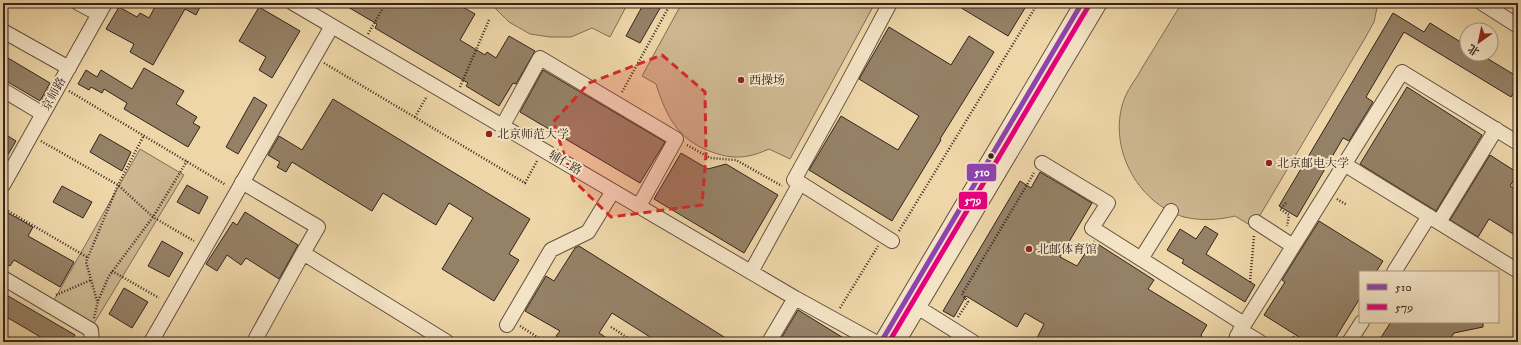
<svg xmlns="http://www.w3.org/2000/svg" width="1521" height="345" viewBox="0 0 1521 345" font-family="'IM FELL DW Pica','Noto Serif SC',serif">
<rect width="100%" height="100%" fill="#eed6a8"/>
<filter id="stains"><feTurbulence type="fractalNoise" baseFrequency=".005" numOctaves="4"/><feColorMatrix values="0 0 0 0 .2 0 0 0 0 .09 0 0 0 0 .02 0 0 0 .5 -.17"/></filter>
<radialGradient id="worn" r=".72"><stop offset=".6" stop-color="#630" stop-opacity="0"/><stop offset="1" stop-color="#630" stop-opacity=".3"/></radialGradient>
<path fill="#ceb891" stroke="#816e58" d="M490 3H628L610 37 592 28 571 37H550L530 34 509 22Z
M682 3H875L790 159 769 149C762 152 755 155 748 156 739 158 727 157 718 154 680 143 667 119 656 84L642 76Z
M1182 3H1378L1374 22 1364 40 1253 227 1235 216C1218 220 1201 221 1184 217 1136 203 1106 144 1125 97 1129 87 1137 78 1142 68 1155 47 1168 25 1182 3Z
M140 149 184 175 93 325 54 300Z"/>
<path fill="#958166" stroke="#34241e" d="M157 3H202L196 15 185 9 153 65 130 52 134 44 106 29 119 7 137 17 140 13 149 18Z
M341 3H456L475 14 460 40 485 55 487 52 496 58 509 36 535 51 516 84 513 83 499 106 466 86 468 83 375 28 377 24Z
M644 3H663L640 43 626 36Z
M953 3H1028L1008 36Z
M259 7 300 31 272 78 259 70 266 57 239 41Z
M1393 13 1424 32 1430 23 1467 46V54H1480L1518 77V86L1511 97 1404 32 1366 97 1373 102 1349 141 1343 138 1297 217 1279 206Z
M889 27 951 65 969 36 994 52 940 139 941 140 892 221 809 170 841 116 898 150 919 116 859 79Z
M3 55 50 83 40 101 3 79Z
M144 68 184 91 176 104 197 117 193 123 200 127 188 147 124 109 127 103 104 89 102 93 91 87 89 90 78 84 86 70 97 77 101 70 132 89Z
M543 70 665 142 640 183 520 112Z
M1407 87 1482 135 1436 211 1360 164Z
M254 97 267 105 238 154 226 147Z
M333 99 530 219 509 254 519 260 494 301 442 269 473 218 449 203 436 225 383 193 372 211 292 162 286 172 277 167 280 162 268 155 279 136 302 150Z
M3 133 16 141 3 163Z
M100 134 131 152 122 171 90 152Z
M681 153 708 169 726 164 778 195 744 253 654 199Z
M1490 155 1518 173 1510 186 1518 191V237L1489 219 1478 237 1450 220Z
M1040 172 1092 203 1060 257 1077 266 1093 241 1154 280 1148 289 1207 325 1201 335 1206 342H1042L1037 338 1044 324 1025 313 1017 327 966 296 954 317 943 311 1020 181 1031 188Z
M187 185 208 197 199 214 177 202Z
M62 186 92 202 83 218 53 202Z
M3 210 33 227 28 236 74 262 60 287 14 260 10 266 3 262Z
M245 212 298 245 279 279 246 258 241 265 227 255 217 271 206 264 233 222 237 225Z
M1319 221 1383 261 1376 272H1360V298L1333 342H1307L1264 315 1285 282 1282 280Z
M1205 226 1218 234 1206 254 1255 285 1245 302 1182 263 1184 260 1167 250 1180 229 1196 239Z
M162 241 183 253 169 277 148 266Z
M579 246 732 342H658L612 313 599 333 613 342H565L556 336 560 331 525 311 546 276 554 281 575 248Z
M124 288 148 302 132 328 109 314Z
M3 293 75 335 71 342H49L3 315Z
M798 310 850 342H779Z
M1391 322H1483V327L1454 333 1448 342H1378Z"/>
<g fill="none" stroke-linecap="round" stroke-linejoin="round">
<defs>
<path id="minor" d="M78 3 99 14
M293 3 795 298 875 342
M1482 3 1518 26
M3 31 69 68
M3 90 43 114
M503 125 540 58 676 139 639 206
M1042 163 1108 203 1092 228 1244 324
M1344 164 1518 271
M242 182 318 227 303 253 447 342
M800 183 892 241
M3 185 105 3
M1256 222 1293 246
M1439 222 1496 129
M1141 259 1171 211
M751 272 800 183 794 180 847 84 890 3
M1394 272 1429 216
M3 278 91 330 92 342
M911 303 973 342
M507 325 551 250 588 232 613 191
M1240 330 1260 342
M1237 336 1402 72 1518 143
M256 338 303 253
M151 342 332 26
M769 342 795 298
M881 342 1082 3
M898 342 1100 3
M1349 342 1362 322"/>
</defs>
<use href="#minor" stroke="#625040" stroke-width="16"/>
<path stroke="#34241e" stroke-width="2.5" stroke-dasharray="1 2" stroke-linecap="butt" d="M368 34 386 3
M324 63 525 183 537 161
M460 87 489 20
M69 91 226 185
M622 92 671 3
M415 117 427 96
M41 141 118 185 153 217 194 241
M687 145 710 158 736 160 782 186
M1337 199 1347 205
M1286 203 1280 209 1289 215 1287 226
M3 208 87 257
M899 231 1038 3
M112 271 159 298
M1250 282 1254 236
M56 295 91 280
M97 301 86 262 118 185 144 135
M840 308 878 246
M958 317 968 302 962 294 1034 173
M94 318 98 301 109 276 153 217 187 161
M520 326 545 342
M611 327 634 342
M1290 342 1295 335"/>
<use href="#minor" stroke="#f4e4c6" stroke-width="14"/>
<defs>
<path id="bus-1" d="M881 342 1082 3"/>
<path id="bus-2" d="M889 342 1088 7"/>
</defs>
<use href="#bus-1" stroke="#f4e4c6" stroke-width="8"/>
<use href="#bus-2" stroke="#f4e4c6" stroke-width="8"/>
<use href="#bus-1" stroke="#8e44ad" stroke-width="5"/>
<use href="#bus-2" stroke="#e5007d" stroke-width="5"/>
</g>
<path fill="#d62828" fill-opacity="0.2" stroke="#d62828" stroke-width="3" stroke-dasharray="8 5" stroke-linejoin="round" d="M662 55 705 92 706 155 702 205 611 217 573 180 553 122 589 83Z"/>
<g fill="#8f2418" stroke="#f4e4c6" stroke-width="1.5">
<circle cx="741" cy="80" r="4"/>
<circle cx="489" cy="134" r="4"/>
<circle cx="1269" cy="163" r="4"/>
<circle cx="1029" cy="249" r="4"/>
</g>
<circle fill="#34241e" stroke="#f4e4c6" stroke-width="1.5" cx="991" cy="156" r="3.5"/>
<g text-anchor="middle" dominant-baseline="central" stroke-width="4" stroke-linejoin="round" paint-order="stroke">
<g font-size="12" fill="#34241e" stroke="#f4e4c6" text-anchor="start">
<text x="749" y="80">西操场</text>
<text x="497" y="134">北京师范大学</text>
<text x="1277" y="163">北京邮电大学</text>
<text x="1037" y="249">北邮体育馆</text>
</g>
<g font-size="12" fill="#34241e" stroke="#f4e4c6">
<text transform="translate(54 94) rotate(-61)">京师路</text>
<text transform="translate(565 163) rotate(30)">辅仁路</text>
</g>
</g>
<g stroke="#f4e4c6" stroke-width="1.5">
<rect x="966" y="163" width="31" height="19" rx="4" fill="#8e44ad"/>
<rect x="958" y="191" width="30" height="19" rx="4" fill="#e5007d"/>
</g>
<g font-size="11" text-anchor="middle" font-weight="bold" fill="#fff">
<text x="982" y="176">510</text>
<text x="973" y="204">579</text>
</g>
<rect width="1521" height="345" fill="none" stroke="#eed6a8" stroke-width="16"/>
<rect x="4" y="4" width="1513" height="337" fill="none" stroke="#34241e" stroke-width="2"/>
<rect x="8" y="8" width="1505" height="329" fill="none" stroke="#34241e"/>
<rect x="1359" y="271" width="140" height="52" fill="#f4e4c6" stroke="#a79783"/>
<rect x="1367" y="284" width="20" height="6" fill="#8e44ad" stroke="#a79783"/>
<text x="1395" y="291" font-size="12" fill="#34241e">510</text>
<rect x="1367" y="304" width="20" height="6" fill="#e5007d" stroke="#a79783"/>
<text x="1395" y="311" font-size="12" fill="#34241e">579</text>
<g transform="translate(1479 42) rotate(213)"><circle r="19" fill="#f4e4c6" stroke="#a79783"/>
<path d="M0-3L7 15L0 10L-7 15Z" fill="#8f2418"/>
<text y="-6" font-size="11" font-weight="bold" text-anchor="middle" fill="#34241e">北</text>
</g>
<rect width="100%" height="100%" filter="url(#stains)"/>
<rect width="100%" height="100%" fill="url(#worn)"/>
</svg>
